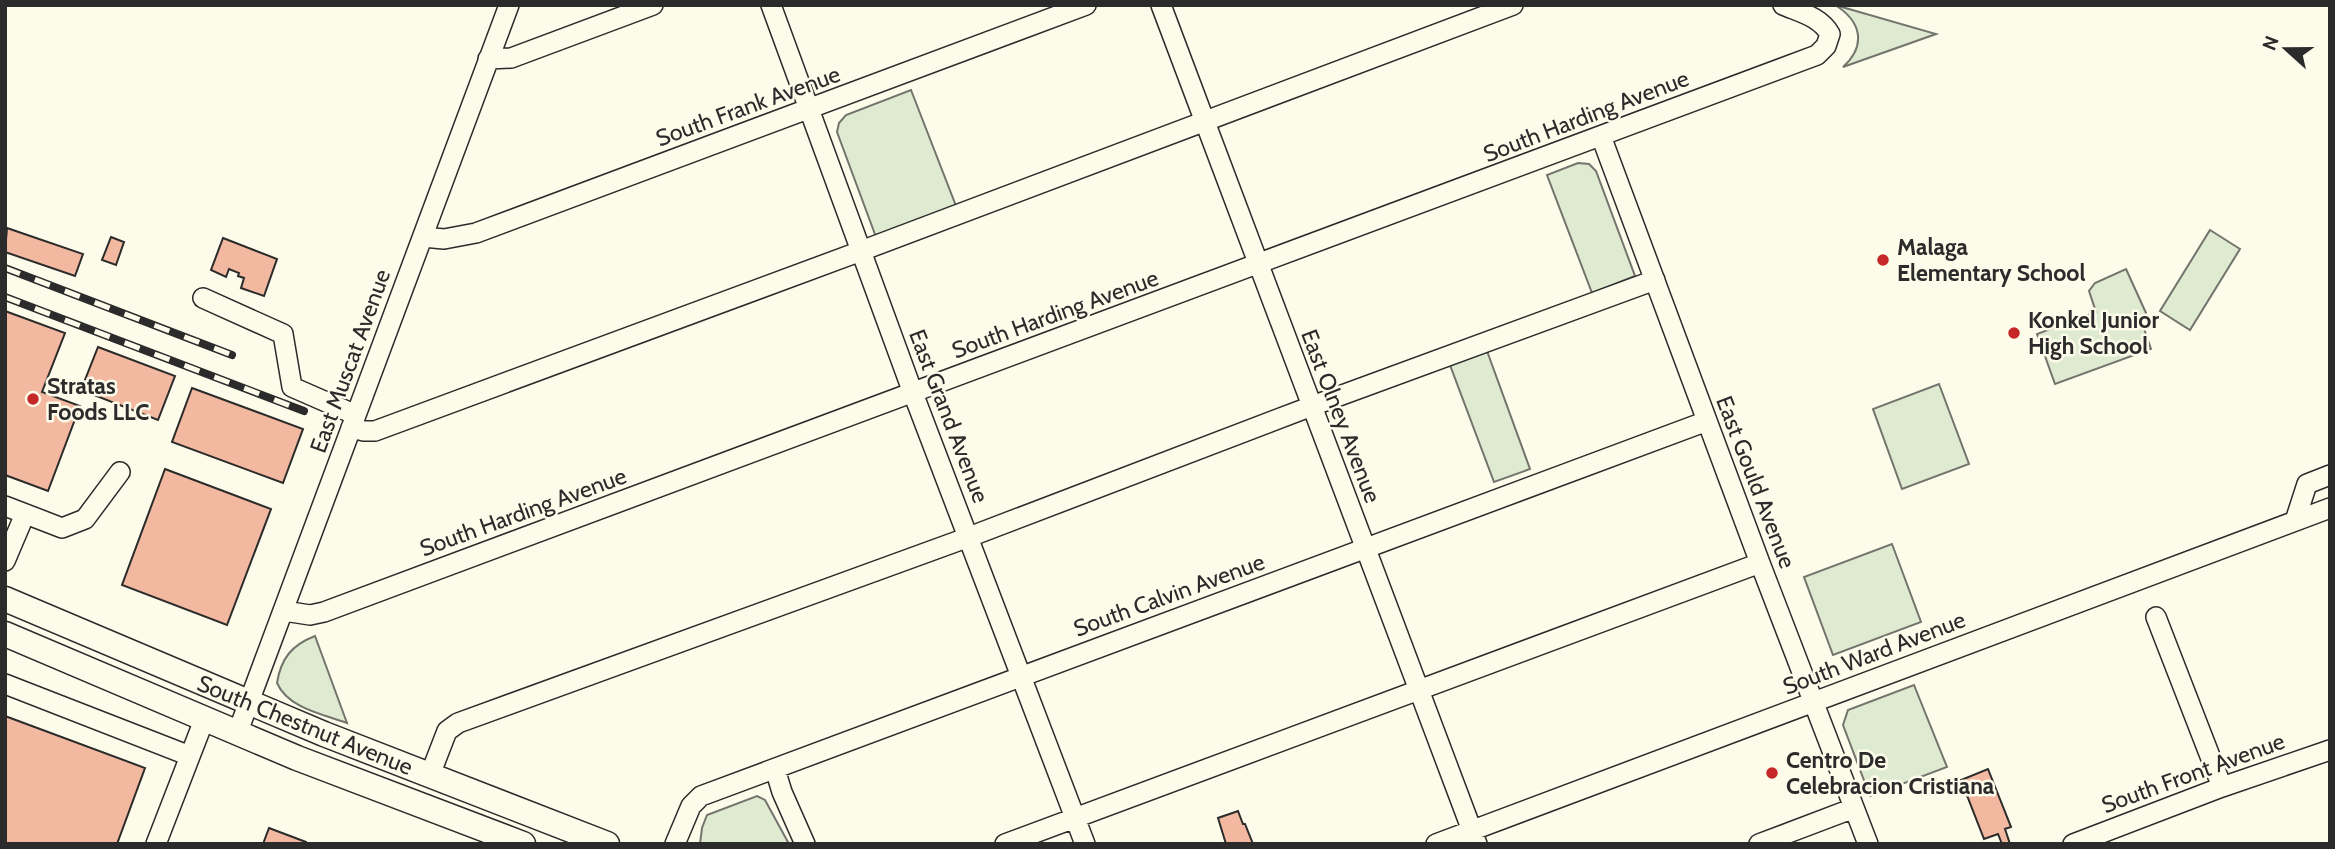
<svg xmlns="http://www.w3.org/2000/svg" width="2335" height="849" viewBox="0 0 2335 849" font-family="Cabin,sans-serif">
<rect width="100%" height="100%" fill="#fdfbea"/>
<path fill="#deebd1" stroke="#74746e" stroke-width="2" d="M1835 5 1936 34 1843 67C1867 45 1861 21 1835 5Z
M911 90 956 206 876 237 837 132 839 123 846 115Z
M1578 163 1589 164 1596 171 1635 276 1592 293 1547 175Z
M2210 230 2240 249 2190 330 2160 311Z
M2126 269 2146 313 2141 320 2151 349 2055 384 2037 334 2096 312 2089 291 2095 283Z
M1487 351 1530 469 1494 482 1450 365Z
M1939 384 1969 464 1902 489 1873 409Z
M1892 544 1921 622 1833 655 1804 577Z
M315 636 347 723C322 714 288 708 277 683 281 658 292 645 315 636Z
M1914 685 1947 767 1870 796 1843 725 1848 710Z
M757 796 765 800 789 844H700L702 828 707 815Z"/>
<path fill="#f2b8a0" stroke="#2b2b2b" stroke-width="2" d="M7 228 83 254 75 276 5 252Z
M111 237 124 242 116 265 102 260Z
M223 238 277 259 264 296 241 288 244 278 238 276 239 273 229 269 226 277 211 270Z
M5 311 65 333 42 392 80 406 48 491 5 475Z
M98 347 175 376 158 420 81 390Z
M192 388 303 429 283 483 172 442Z
M165 469 271 509 227 625 122 585Z
M5 716 145 768 117 844H5Z
M1988 769 2011 827 2005 829 2010 844H2002L1998 834 1984 839 1961 780Z
M1238 811 1243 824H1245L1253 844H1226L1218 818Z
M269 828 306 842V844H263Z"/>
<g fill="none" stroke-linecap="round" stroke-linejoin="round">
<defs>
<path id="minor" d="M771 5 913 393 1085 844
M1161 5 1477 844
M488 59 511 58 653 5
M1601 136 1760 563 1868 844
M423 237 444 239 476 233 1086 5
M203 298 283 334 292 387 356 415
M351 428 364 431H375L861 251 1513 5
M5 506 62 528 85 519 120 472
M2295 521 2307 484 2330 475
M5 561 25 514
M284 611 310 615 324 612 1817 55 1826 46 1830 34C1820 17 1802 13 1783 5
M2156 617 2222 787
M5 684 190 756
M237 734 509 5
M775 769 782 792 805 844
M430 775 447 731 458 723 969 537 1312 406 1655 280
M156 844 204 720
M675 844 691 806 701 796 1707 421
M1005 844 1760 563
M1436 844 2330 508
M1759 844 1854 808
M2073 844 2222 787 2330 750"/>
<path id="major" d="M5 599 324 734 607 844
M5 634 297 758 523 844"/>
</defs>
<use href="#minor" stroke="#2b2b2b" stroke-width="22"/>
<use href="#major" stroke="#2b2b2b" stroke-width="27"/>
<use href="#minor" stroke="#fdfbea" stroke-width="19"/>
<use href="#major" stroke="#fdfbea" stroke-width="24"/>
<defs>
<path id="rail" d="M5 268 232 355
M5 297 304 411"/>
</defs>
<use href="#rail" stroke="#2b2b2b" stroke-width="8"/>
<use href="#rail" stroke="#fdfbea" stroke-width="5" stroke-dasharray="16" stroke-linecap="butt"/>
</g>
<g fill="#c62828" stroke="#fdfbea" stroke-width="2.5">
<circle cx="1883" cy="260" r="7"/>
<circle cx="2014" cy="333" r="7"/>
<circle cx="33" cy="399" r="7"/>
<circle cx="1772" cy="773" r="7"/>
</g>
<g text-anchor="middle" dominant-baseline="central" stroke-width="5" stroke-linejoin="round" paint-order="stroke">
<g font-size="23" fill="#2b2b2b" stroke="#fdfbea">
<text transform="translate(748 106) rotate(-20)">South Frank Avenue</text>
<text transform="translate(1586 116) rotate(-21)">South Harding Avenue</text>
<text transform="translate(1055 314) rotate(-20)">South Harding Avenue</text>
<text transform="translate(350 361) rotate(-70)">East Muscat Avenue</text>
<text transform="translate(949 416) rotate(69)">East Grand Avenue</text>
<text transform="translate(1341 416) rotate(69)">East Olney Avenue</text>
<text transform="translate(1756 482) rotate(69)">East Gould Avenue</text>
<text transform="translate(523 512) rotate(-20)">South Harding Avenue</text>
<text transform="translate(1169 595) rotate(-20)">South Calvin Avenue</text>
<text transform="translate(1874 653) rotate(-21)">South Ward Avenue</text>
<text transform="translate(305 725) rotate(22)">South Chestnut Avenue</text>
<text transform="translate(2193 773) rotate(-20)">South Front Avenue</text>
</g>
<g font-size="23" font-weight="bold" fill="#2b2b2b" stroke="#fdfbea" text-anchor="start">
<text x="1897" y="247">Malaga<tspan x="1897" dy="26">Elementary School</tspan></text>
<text x="2028" y="320">Konkel Junior<tspan x="2028" dy="26">High School</tspan></text>
<text x="47" y="386">Stratas<tspan x="47" dy="26">Foods LLC</tspan></text>
<text x="1786" y="760">Centro De<tspan x="1786" dy="26">Celebracion Cristiana</tspan></text>
</g>
</g>
<rect width="2335" height="849" fill="none" stroke="#2b2b2b" stroke-width="14"/>
<g transform="translate(2286 49) rotate(291)" stroke="#fdfbea" stroke-width="5" paint-order="stroke">
<path d="M0-5L12 26L0 18L-12 26Z" fill="#2b2b2b"/>
<text y="-10" font-size="19" font-weight="bold" text-anchor="middle" fill="#2b2b2b">N</text>
</g>
</svg>
